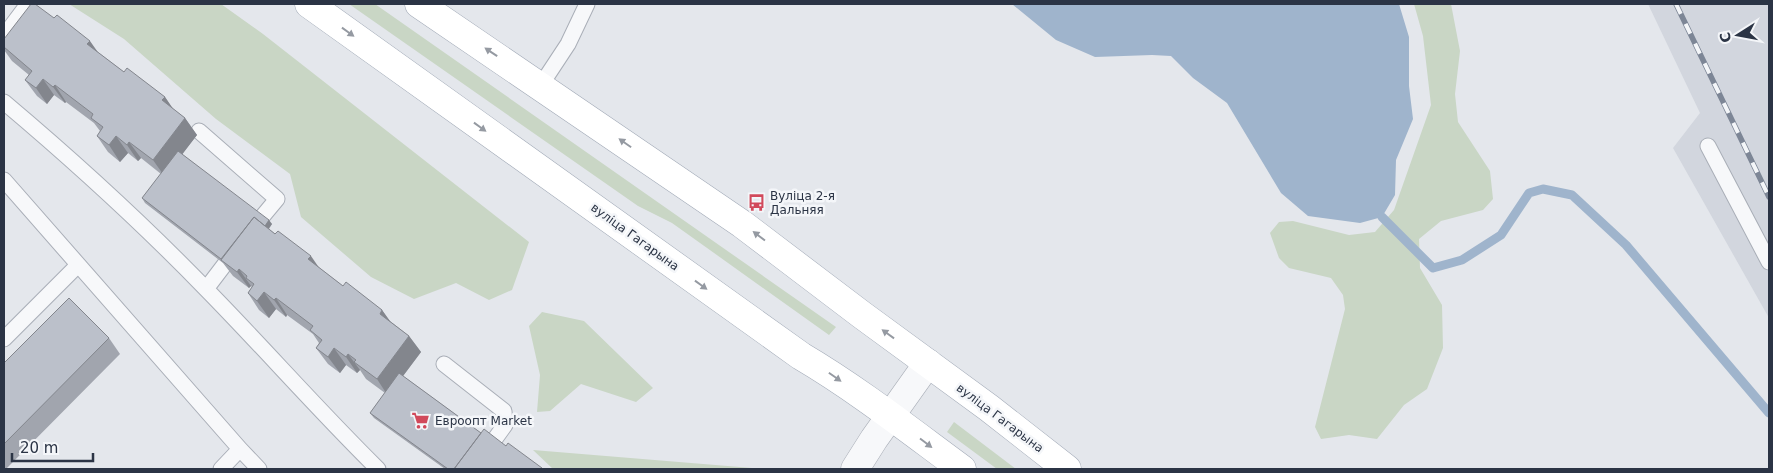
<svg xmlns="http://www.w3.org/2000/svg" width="1773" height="473" viewBox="0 0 1773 473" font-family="'DejaVu Sans',sans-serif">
<rect width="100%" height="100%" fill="#e4e7ec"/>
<path fill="#d2d6de" d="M1648 4H1769V318L1673 148 1700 113Z"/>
<path fill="#c9d6c5" d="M69 4H221L263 34 529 242 512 290 489 300 456 283 414 299 371 277 301 217 290 174 216 119 124 39Z
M349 4H375L836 327 829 335 672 223 638 206Z
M1414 4H1451L1460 51 1455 94 1458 122 1490 171 1493 199 1483 210 1441 221 1419 239 1420 268 1442 305 1443 348 1427 389 1404 405 1377 439 1349 435 1321 439 1315 427 1345 309 1343 295 1331 278 1289 268 1279 258 1270 233 1279 222 1293 221 1349 235 1375 232 1394 210 1431 105 1423 36Z
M542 312 584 321 653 388 636 402 581 384 550 411 537 412 540 375 529 326Z
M954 422 1016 469H997L947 432Z
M533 450 752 468 754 469H553Z"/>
<path fill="#9fb4cc" d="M1012 4H1399L1409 37V86L1413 119 1396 160 1395 195 1382 217 1360 223 1308 216 1281 193 1227 103 1193 78 1171 56 1152 55 1095 57 1056 40Z"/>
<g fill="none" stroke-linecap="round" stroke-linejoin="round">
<path stroke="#9fb4cc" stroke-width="9" d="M1382 217 1433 268 1462 260 1501 235 1529 193 1543 189 1572 195 1626 245 1769 413"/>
<defs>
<path id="service" d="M4 36 28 4
M541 85 568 44 587 4
M4 102C74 161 142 223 206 289 264 348 319 411 378 469
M199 131 277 199 262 217
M1708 146 1769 262
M4 180 240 449 221 469
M206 289 225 264
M4 339 78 265
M444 364 504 411 505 425 492 443
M240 449 259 469"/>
<path id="minor" d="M855 469 874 439 928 363"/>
<path id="primary" d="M309 4 801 356C857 389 909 430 962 469
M419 4 742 224 862 315 989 408 1067 469"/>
</defs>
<use href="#service" stroke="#a9aeb7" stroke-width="17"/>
<use href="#minor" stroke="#a9aeb7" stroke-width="29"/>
<use href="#primary" stroke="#a3abb8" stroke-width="29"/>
<use href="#service" stroke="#f7f8fa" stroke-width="15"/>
<use href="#minor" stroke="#f7f8fa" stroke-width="28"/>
<use href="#primary" stroke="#fff" stroke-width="28"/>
<defs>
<path id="rail" d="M1676 4 1769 197"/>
</defs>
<use href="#rail" stroke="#7d8696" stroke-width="5.5"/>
<use href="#rail" stroke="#f4f6f9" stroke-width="4" stroke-dasharray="11" stroke-linecap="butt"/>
</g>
<path fill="#a1a5ae" d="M4 39 99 53 124 72 165 97 172 108 185 118 197 135 182 154 272 224 269 229 343 286 382 310 390 321 409 336 421 352 403 376 481 433 506 446 543 469H445L374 418 370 413 385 393 366 379 360 370 357 373 346 365 340 373 328 364 316 348 319 343 313 334 287 315 286 317 276 309 269 318 259 310 248 293 252 287 251 286 249 288 233 276 223 263 145 203 142 198 161 174 141 158 138 161 128 153 120 162 108 152 97 136 100 131 94 123 66 102 65 103 54 95 47 104 37 96 25 80 29 75 12 61 4 50Z
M109 338 120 354 6 469H4V363Z"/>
<path fill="#83868d" d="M90 41 102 58 87 44Z
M43 79 54 95 47 104 36 88Z
M55 85 66 102 65 103 53 87Z
M165 97 176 113 162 100Z
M185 118 197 135 165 177 153 160Z
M116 136 128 153 120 162 109 145Z
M129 142 141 158 138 161 127 145Z
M269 220 272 224 236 271 234 269Z
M311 256 322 272 308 259Z
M239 269 251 286 249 288 237 272Z
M264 292 276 309 269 318 257 301Z
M276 298 287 315 286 317 274 300Z
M382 310 394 327 380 314Z
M409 336 421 352 388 396 377 379Z
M334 348 346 365 340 373 328 357Z
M348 354 360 370 357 373 346 357Z"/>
<path fill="#bbc0ca" stroke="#83868d" d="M31 4H35L54 18 57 15 90 41 87 44 124 72 127 68 165 97 162 100 185 118 153 160 129 142 127 145 116 136 109 145 97 136 103 127 91 118 93 114 55 85 53 87 43 79 36 88 25 80 32 71 4 47V39Z
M178 151 269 220 265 226 254 217 221 259 142 198Z
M254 217 275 234 278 231 311 256 308 259 343 286 346 282 382 310 380 314 409 336 377 379 354 362 356 360 348 354 346 357 334 348 328 357 316 348 322 340 310 330 313 326 276 298 274 300 264 292 257 301 248 293 254 284 246 278 247 276 239 269 237 272 221 260Z
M69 298 109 338 4 444V363Z
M399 373 481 433 454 469H448L370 413Z
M484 429 506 446 508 443 542 468 541 469H454Z"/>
<defs><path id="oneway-solid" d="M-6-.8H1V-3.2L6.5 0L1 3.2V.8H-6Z" transform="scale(1.25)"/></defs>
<g fill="#959aa2">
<use href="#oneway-solid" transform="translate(348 32) rotate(36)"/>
<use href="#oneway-solid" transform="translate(491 52) rotate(-146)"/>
<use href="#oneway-solid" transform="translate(480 127) rotate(36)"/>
<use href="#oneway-solid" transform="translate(625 143) rotate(-145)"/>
<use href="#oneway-solid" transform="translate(759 236) rotate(-143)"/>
<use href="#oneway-solid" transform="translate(701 285) rotate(36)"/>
<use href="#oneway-solid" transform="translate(888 334) rotate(-144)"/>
<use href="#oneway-solid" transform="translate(835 377) rotate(35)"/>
<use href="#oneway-solid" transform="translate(926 443) rotate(37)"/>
</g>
<defs>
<symbol id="bus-bare" viewBox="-9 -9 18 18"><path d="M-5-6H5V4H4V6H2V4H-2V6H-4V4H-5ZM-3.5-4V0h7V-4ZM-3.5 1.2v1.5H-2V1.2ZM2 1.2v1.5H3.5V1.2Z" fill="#d1495b" stroke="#f4f6f9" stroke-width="2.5" paint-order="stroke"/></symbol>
<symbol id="supermarket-bare" viewBox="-9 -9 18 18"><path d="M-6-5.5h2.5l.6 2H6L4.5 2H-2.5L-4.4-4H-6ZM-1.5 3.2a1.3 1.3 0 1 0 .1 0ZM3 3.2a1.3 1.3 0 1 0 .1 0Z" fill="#d1495b" stroke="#f4f6f9" stroke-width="2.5" paint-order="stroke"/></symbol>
</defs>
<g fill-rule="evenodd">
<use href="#bus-bare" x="744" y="190" width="25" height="25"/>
<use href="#supermarket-bare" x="408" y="408" width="25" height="25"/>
</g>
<g text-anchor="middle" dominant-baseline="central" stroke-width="5" stroke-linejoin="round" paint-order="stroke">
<g font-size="12" fill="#2b3445" stroke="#f4f6f9" text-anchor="start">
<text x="770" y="196">Вуліца 2-я<tspan x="770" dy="14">Дальняя</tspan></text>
<text x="435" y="421">Евроопт Market</text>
</g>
<g font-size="12" fill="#2b3445" stroke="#f4f6f9">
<text transform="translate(635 237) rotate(36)">вуліца Гагарына</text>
<text transform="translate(1000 418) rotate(37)">вуліца Гагарына</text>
</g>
</g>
<rect width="1773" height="473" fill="none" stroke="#2b3445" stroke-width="10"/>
<g transform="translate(1738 35) rotate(259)" stroke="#f4f6f9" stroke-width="4" paint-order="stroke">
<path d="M0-4L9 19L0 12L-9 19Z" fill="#2b3445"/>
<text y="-8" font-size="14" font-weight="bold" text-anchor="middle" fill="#2b3445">С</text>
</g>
<path d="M12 453v8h81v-8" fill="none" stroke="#2b3445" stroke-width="2.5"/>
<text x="20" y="453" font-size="15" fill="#2b3445" stroke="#f4f6f9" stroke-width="4" paint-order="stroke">20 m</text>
</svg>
